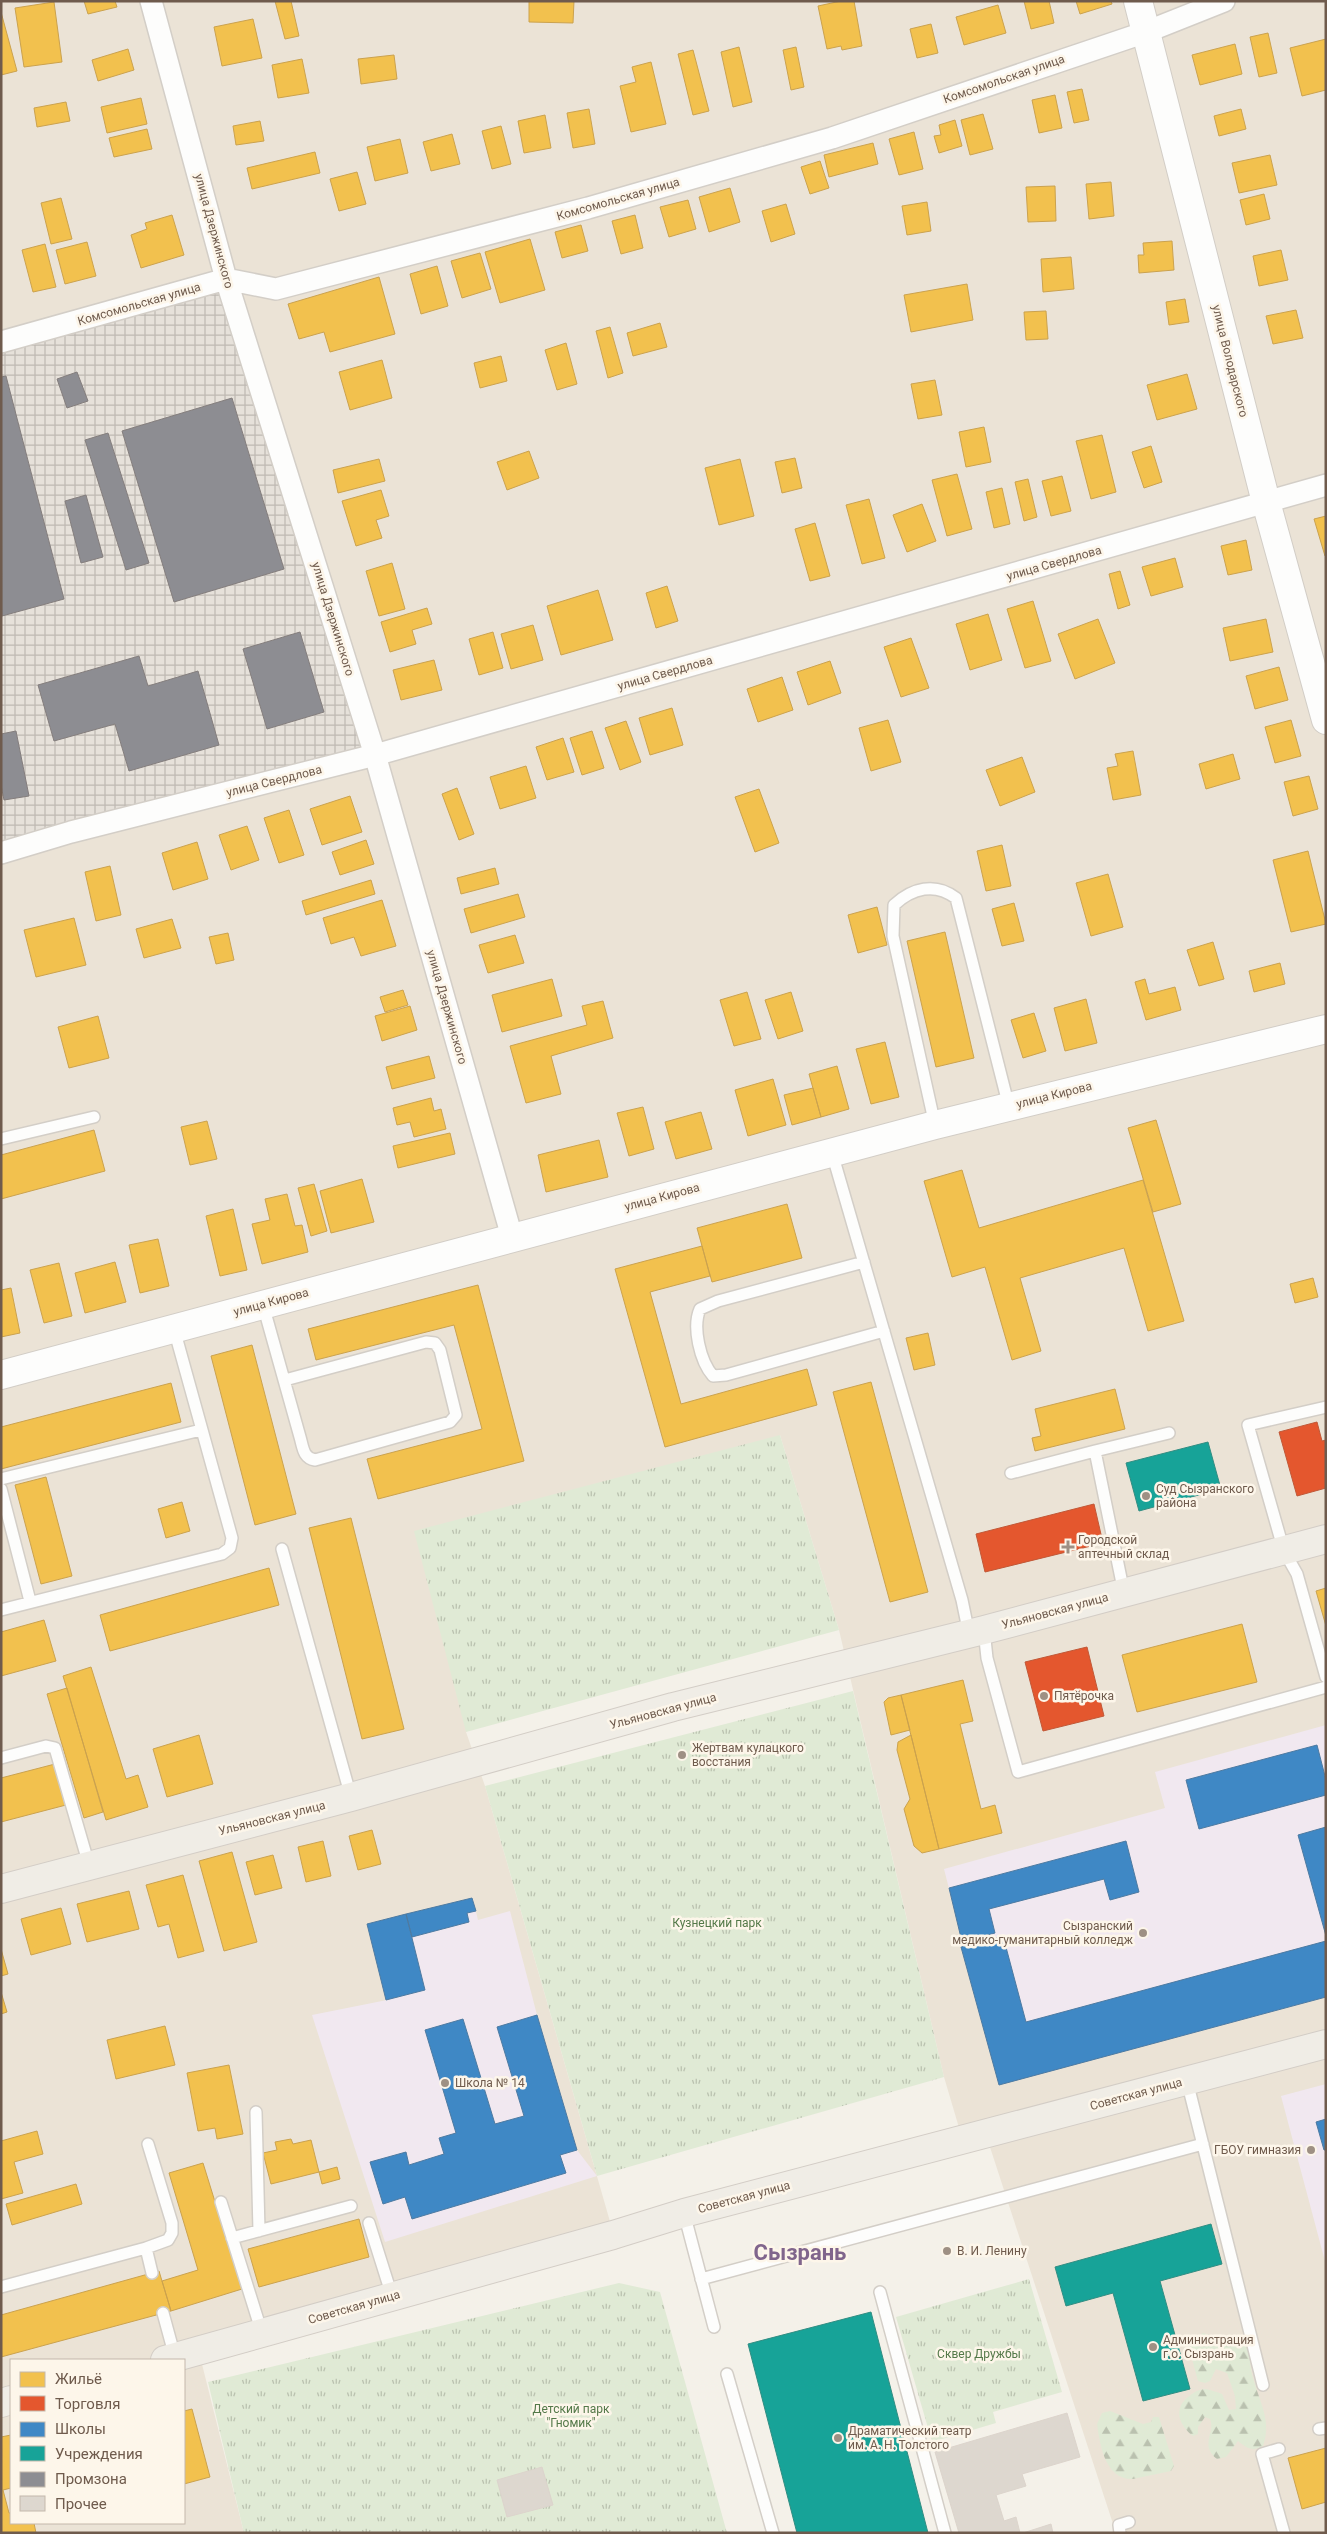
<svg xmlns="http://www.w3.org/2000/svg" width="1327" height="2534" viewBox="0 0 1327 2534" font-family="Roboto,sans-serif">
<defs>
<pattern id="industrial-grid" width="8" height="8" patternUnits="userSpaceOnUse" patternTransform="scale(1.25)"><rect width="8" height="8" fill="#e6e1da"/><path d="M0 4h8M4 0v8" fill="none" stroke="#bfb9b3"/></pattern>
<pattern id="forest-firs" width="22" height="20" patternUnits="userSpaceOnUse" patternTransform="scale(1.25)"><rect width="22" height="20" fill="#e0ead5"/><path d="M5 1l3.5 6h-7zM16 11l3.5 6h-7z" fill="#bac1af"/></pattern>
<pattern id="park-tufts" width="24" height="20" patternUnits="userSpaceOnUse" patternTransform="scale(1.25)"><rect width="24" height="20" fill="#e0ead5"/><path d="M3 7l-1-3M5 7V3M7 7l1-3M15 17l-1-3M17 17v-4M19 17l1-3" fill="none" stroke="#bac1af"/></pattern>
</defs>
<rect width="100%" height="100%" fill="#f4f1e9"/>
<path fill="#ebe3d6" fill-rule="evenodd" d="M1 1H1326V2533H1116L988 2141 965 2148 944 2077 839 1630 780 1435 466 1732 485 1786 615 2239 199 2352 244 2533H1ZM11 2360H184V2523H11Z"/>
<path fill="url(#industrial-grid)" d="M220 278 372 745 1 851V343Z"/>
<path fill="#f1e8f0" d="M1326 1725V1997L999 2085 944 1869 1165 1808 1155 1772Z
M473 1899 478 1920 510 1911 537 2015 577 2150 597 2176 385 2242 312 2015 387 2000 367 1924Z
M1326 2084V2265L1281 2096Z"/>
<path fill="url(#forest-firs)" d="M1203 2333 1225 2340H1241L1248 2345C1250 2357 1250 2370 1254 2381 1260 2403 1272 2422 1263 2446 1252 2452 1247 2448 1238 2441L1226 2457 1217 2459C1199 2445 1216 2432 1210 2419L1205 2417 1198 2427V2434L1193 2436C1179 2425 1173 2409 1188 2397 1194 2392 1199 2389 1206 2389 1211 2390 1217 2392 1222 2394L1229 2410 1236 2409 1235 2396 1227 2373 1216 2369 1210 2381 1205 2383 1198 2381 1189 2348 1196 2338Z
M1110 2411 1143 2424 1151 2422 1153 2417H1159L1174 2466 1171 2471 1133 2479C1105 2480 1100 2445 1097 2424L1102 2413Z"/>
<path fill="url(#park-tufts)" d="M780 1435 839 1630 466 1732 414 1531Z
M853 1691 944 2077 597 2176 485 1786Z
M1029 2279 1062 2392 993 2412 996 2423 932 2442 896 2317Z
M619 2283 660 2292 727 2533H244L208 2382Z"/>
<path fill="#f2c14e" stroke="#cba24e" d="M84 1H115L117 7 88 14Z
M275 1H291L299 36 285 39Z
M529 1H574L573 23 529 22Z
M841 1H854L862 46 842 50 841 46 827 49 818 6Z
M1024 1H1049L1054 23 1031 29Z
M1076 1H1111L1112 4 1080 14Z
M54 2 62 62 24 67 15 8Z
M998 5 1006 33 964 45 956 17Z
M1 12 17 71 1 75Z
M253 19 262 58 222 66 214 27Z
M931 24 938 53 917 58 910 29Z
M1268 33 1277 73 1259 77 1250 37Z
M1326 39V90L1302 96 1290 48Z
M1235 44 1242 74 1200 85 1192 55Z
M739 47 752 102 733 107 721 52Z
M796 47 804 87 791 90 783 50Z
M128 49 134 70 98 81 92 60Z
M693 50 709 111 693 115 678 54Z
M394 55 397 79 361 84 358 59Z
M302 59 309 93 278 98 272 65Z
M651 62 666 124 631 132 620 86 636 82 632 67Z
M1082 89 1089 120 1074 123 1067 92Z
M1055 95 1062 128 1039 133 1032 100Z
M141 98 147 124 107 133 101 107Z
M66 102 70 121 37 127 34 108Z
M589 109 595 144 573 148 567 113Z
M1241 109 1246 129 1219 136 1214 116Z
M983 114 993 149 970 155 961 120Z
M545 115 551 148 524 153 518 121Z
M955 120 962 146 939 153 934 136 941 135 939 125Z
M260 121 264 141 236 145 233 126Z
M501 126 511 164 492 169 482 131Z
M147 129 152 149 114 157 109 138Z
M914 132 923 169 899 175 889 139Z
M452 134 460 164 431 171 423 142Z
M400 139 408 173 375 181 367 147Z
M873 143 878 164 829 177 824 155Z
M315 152 320 173 252 189 247 168Z
M1270 155 1277 185 1239 193 1232 163Z
M820 161 829 188 810 194 801 167Z
M357 172 366 204 339 211 330 179Z
M1111 182 1114 216 1089 219 1086 184Z
M1055 186 1056 221 1028 222 1026 187Z
M730 188 740 222 709 232 699 197Z
M1264 194 1270 219 1246 225 1240 200Z
M61 198 72 239 51 244 41 203Z
M688 200 696 229 669 237 660 207Z
M927 202 931 231 907 235 902 206Z
M786 204 795 234 771 242 762 211Z
M172 215 184 255 141 268 131 235 147 229 145 223Z
M635 215 643 248 621 254 612 221Z
M581 225 588 251 562 258 555 232Z
M530 239 545 290 500 303 485 252Z
M1172 241 1174 270 1139 273 1138 255H1144L1143 243Z
M87 242 96 276 65 284 56 250Z
M45 244 56 287 33 292 22 250Z
M1281 250 1288 280 1259 286 1253 256Z
M480 253 491 289 462 298 451 261Z
M1071 257 1074 289 1043 292 1041 259Z
M437 266 448 306 421 314 410 274Z
M379 277 395 334 330 352 324 332 299 339 288 304Z
M967 284 973 320 911 332 904 295Z
M1185 299 1189 322 1169 325 1166 302Z
M1296 310 1303 338 1273 344 1266 316Z
M1046 311 1048 339 1026 340 1024 312Z
M660 323 667 347 633 356 627 333Z
M610 327 623 373 608 378 596 331Z
M566 343 577 384 557 390 545 350Z
M501 356 507 381 480 388 474 363Z
M382 360 392 398 350 410 339 372Z
M1187 374 1197 409 1157 420 1147 385Z
M935 380 942 415 918 419 911 384Z
M984 427 991 462 966 467 959 432Z
M1102 435 1116 492 1091 499 1076 441Z
M1151 446 1162 482 1144 488 1132 452Z
M529 451 539 478 507 490 497 462Z
M795 458 802 488 782 493 775 462Z
M379 459 385 481 338 493 333 470Z
M740 459 754 516 719 525 705 468Z
M957 474 972 529 947 536 932 480Z
M1062 476 1071 511 1051 516 1042 481Z
M1028 479 1037 517 1024 521 1015 482Z
M1002 488 1010 524 994 528 986 492Z
M381 490 389 516 376 520 382 538 356 546 342 501Z
M869 499 885 558 862 564 846 505Z
M922 504 936 541 907 552 893 515Z
M1326 516V556H1325L1314 519Z
M815 523 830 576 810 581 795 529Z
M1246 540 1252 570 1228 575 1221 546Z
M1175 558 1183 587 1151 596 1142 567Z
M392 563 405 609 379 616 366 571Z
M1120 571 1130 605 1118 609 1109 574Z
M667 586 678 621 656 628 646 593Z
M598 590 613 640 561 655 547 606Z
M1033 601 1051 661 1025 668 1007 609Z
M427 608 432 624 412 630 416 644 390 652 381 622Z
M988 614 1002 660 970 670 956 624Z
M1098 619 1115 663 1075 679 1058 634Z
M1266 619 1273 652 1230 661 1223 628Z
M533 625 543 660 511 669 501 634Z
M493 632 503 668 479 675 469 639Z
M911 638 929 688 901 697 884 647Z
M434 660 442 690 401 700 393 670Z
M830 661 841 693 808 705 797 672Z
M1279 667 1288 700 1255 709 1246 676Z
M782 677 793 710 758 722 747 689Z
M672 708 683 745 650 755 639 718Z
M888 720 901 762 871 771 859 728Z
M1291 720 1301 756 1275 763 1265 727Z
M626 721 641 762 620 770 605 728Z
M592 731 604 768 582 775 570 738Z
M563 738 574 772 547 780 536 747Z
M1133 751 1141 795 1113 800 1107 768 1118 766 1115 754Z
M1233 754 1240 779 1206 789 1199 764Z
M1022 757 1035 792 1000 806 986 770Z
M526 766 536 798 500 809 490 777Z
M1309 776 1318 809 1293 816 1284 782Z
M457 788 474 834 459 840 442 794Z
M759 789 779 843 755 852 735 797Z
M350 796 362 832 322 845 310 809Z
M289 810 304 855 279 863 264 818Z
M247 826 259 860 231 870 219 835Z
M366 840 374 864 340 875 332 852Z
M197 842 208 879 173 890 162 853Z
M1002 845 1011 886 986 891 977 851Z
M1308 851 1326 924 1291 932 1273 860Z
M110 866 121 915 96 921 85 872Z
M495 868 499 884 461 894 457 878Z
M1108 874 1123 927 1091 936 1076 883Z
M371 880 375 894 306 915 302 901Z
M518 894 525 917 471 933 464 909Z
M382 900 396 946 361 956 354 937 331 944 323 918Z
M1014 903 1024 941 1002 946 992 909Z
M877 907 887 945 858 953 848 915Z
M74 918 86 965 36 977 24 930Z
M172 919 181 948 144 958 136 929Z
M945 932 974 1058 936 1067 907 941Z
M228 933 234 960 216 964 209 937Z
M515 935 524 963 488 973 479 945Z
M1213 942 1224 979 1199 986 1187 950Z
M1280 963 1285 984 1254 992 1249 971Z
M552 979 562 1016 502 1032 492 995Z
M1145 979 1149 994 1175 987 1181 1010 1146 1020 1135 982Z
M403 990 408 1005 385 1012 380 997Z
M747 992 761 1039 734 1046 720 1000Z
M791 992 803 1031 778 1039 765 1000Z
M1086 999 1097 1043 1065 1051 1054 1008Z
M603 1001 613 1038 551 1056 561 1094 526 1103 510 1046 587 1025 582 1006Z
M410 1006 417 1030 382 1041 375 1016Z
M1034 1013 1046 1051 1023 1058 1011 1020Z
M98 1016 109 1058 69 1068 58 1027Z
M885 1042 899 1097 871 1104 856 1049Z
M429 1056 435 1078 392 1089 386 1067Z
M837 1066 849 1109 821 1117 809 1074Z
M773 1079 786 1125 748 1136 735 1090Z
M813 1088 821 1117 792 1125 784 1095Z
M431 1098 434 1111 441 1109 446 1129 414 1137 410 1122 397 1125 393 1108Z
M643 1107 654 1149 629 1156 617 1113Z
M701 1112 712 1149 676 1159 665 1122Z
M1156 1120 1181 1204 1153 1212 1128 1128Z
M207 1121 217 1159 190 1165 181 1127Z
M94 1130 105 1171 1 1199V1155Z
M450 1133 455 1154 398 1168 393 1146Z
M599 1140 608 1177 546 1192 538 1155Z
M962 1170 979 1228 1143 1180 1184 1321 1148 1331 1124 1248 1020 1278 1041 1351 1012 1360 985 1267 952 1277 924 1181Z
M362 1179 374 1222 331 1233 320 1191Z
M314 1184 327 1231 311 1236 298 1188Z
M287 1194 295 1226 302 1225 308 1252 262 1264 252 1224 270 1220 265 1199Z
M787 1204 802 1258 712 1282 697 1228Z
M233 1209 247 1270 220 1276 206 1216Z
M158 1239 169 1286 140 1293 129 1245Z
M702 1246 710 1276 650 1292 681 1404 807 1369 817 1405 665 1447 615 1269Z
M115 1262 126 1302 85 1313 75 1273Z
M59 1263 72 1316 44 1323 30 1270Z
M1313 1278 1318 1297 1295 1303 1290 1284Z
M478 1285 524 1461 378 1499 367 1459 482 1429 454 1325 316 1360 308 1329Z
M11 1288 20 1333 1 1337V1290Z
M928 1333 935 1365 914 1370 906 1338Z
M252 1345 296 1514 255 1525 211 1356Z
M871 1382 928 1592 890 1602 833 1392Z
M171 1383 181 1422 1 1469V1427Z
M1115 1389 1125 1429 1035 1451 1032 1438 1041 1436 1035 1409Z
M46 1477 72 1576 41 1584 15 1485Z
M182 1502 190 1531 166 1538 158 1509Z
M351 1518 404 1729 362 1739 309 1528Z
M269 1568 279 1605 110 1651 100 1615Z
M1326 1588V1626L1316 1591Z
M44 1620 56 1661 1 1676V1632Z
M1242 1624 1257 1682 1137 1712 1122 1655Z
M91 1667 126 1779 138 1775 148 1807 106 1820 63 1676Z
M963 1680 973 1721 960 1724 981 1809 995 1805 1002 1833 939 1849 901 1695Z
M67 1688 103 1812 84 1818 47 1694Z
M901 1695 910 1730 891 1735 884 1702 888 1698Z
M199 1735 213 1784 167 1797 153 1749Z
M911 1735 939 1849 922 1853 914 1846 904 1809 910 1799 897 1750 898 1742Z
M55 1764 66 1805 1 1822V1778Z
M372 1830 381 1864 358 1870 349 1836Z
M323 1841 331 1876 306 1882 298 1847Z
M232 1852 257 1942 224 1951 199 1861Z
M273 1855 282 1888 255 1895 246 1862Z
M183 1875 204 1951 178 1958 169 1924 158 1927 146 1885Z
M129 1891 139 1929 87 1942 77 1904Z
M61 1908 71 1944 31 1955 21 1919Z
M1 1949 8 1974 1 1976Z
M1 1992 7 2012 1 2014Z
M165 2026 175 2065 116 2079 107 2040Z
M229 2065 243 2134 217 2139 215 2128 198 2131 187 2073Z
M37 2131 43 2154 14 2162 23 2193 1 2199V2141Z
M291 2139 293 2144 311 2140 319 2172 271 2184 263 2153 277 2150 275 2142Z
M203 2163 242 2289 171 2311 162 2281 198 2270 169 2173Z
M337 2167 340 2179 322 2184 319 2172Z
M76 2184 82 2204 12 2225 6 2204Z
M359 2219 369 2257 259 2287 248 2249Z
M159 2271 171 2311 1 2357V2315Z
M192 2409 210 2477 184 2484V2411Z
M11 2435V2488L3 2490 9 2513H11V2523H34L36 2533H1V2437Z
M1326 2448V2502L1302 2509 1288 2458Z"/>
<path fill="#e4572e" stroke="#c15837" d="M1317 1422 1322 1441 1326 1440V1488L1297 1496 1279 1432Z
M1094 1504 1103 1543 985 1572 976 1534Z
M1087 1647 1104 1716 1043 1731 1025 1662Z"/>
<path fill="#3f88c5" stroke="#4d7aa1" d="M1317 1745 1326 1780V1795L1199 1829 1186 1780Z
M1326 1827V1936L1298 1835Z
M1126 1841 1139 1892 1110 1900 1104 1879 989 1909 995 1933 962 1942 949 1888Z
M472 1898 476 1911 467 1913 469 1922 412 1937 406 1914Z
M406 1914 425 1990 386 2000 367 1924Z
M1003 1936 1026 2022 1326 1941V1997L999 2085 961 1947Z
M537 2015 577 2150 560 2155 566 2173 412 2219 405 2197 383 2204 370 2162 406 2152 409 2165 444 2154 439 2138 456 2133 425 2030 463 2019 495 2124 524 2116 497 2027Z
M1326 2119V2150H1324L1316 2122Z"/>
<path fill="#17a398" stroke="#318d82" d="M1208 1442 1221 1489 1139 1511 1126 1463Z
M1211 2224 1222 2264 1160 2281 1190 2389 1143 2401 1113 2293 1066 2306 1055 2267Z
M871 2312 928 2533H797L748 2344Z"/>
<path fill="#8d8d92" stroke="#847e7d" d="M77 372 88 401 67 408 57 379Z
M6 376 64 599 2 616 1 377Z
M232 398 284 569 174 602 122 431Z
M108 433 149 563 126 570 85 440Z
M86 495 103 557 81 563 65 501Z
M300 632 324 712 267 729 243 649Z
M139 656 148 686 198 671 219 745 129 771 115 724 54 741 38 685Z
M16 731 29 796 4 800 1 785V734Z"/>
<path fill="#ddd7cf" stroke="#dcd4cc" d="M1067 2413 1080 2457 1022 2474 1026 2486 996 2495 1004 2521 1016 2517 1020 2533H959L935 2452Z
M542 2467 553 2505 507 2517 497 2480Z
M1051 2524 1053 2533H1023Z"/>
<g fill="none" stroke-linecap="round" stroke-linejoin="round">
<defs>
<path id="lane" d="M935 1125 893 936 894 905C912 888 935 882 956 898L1009 1107
M1 1139 94 1117
M832 1153 962 1600 969 1634
M864 1262 718 1301 700 1309C692 1327 700 1361 713 1376L726 1375 884 1331
M263 1305 300 1437C303 1447 303 1458 315 1460L450 1422 456 1415 440 1350 435 1343 426 1342 285 1380
M1326 1407 1248 1425 1284 1551 1297 1574 1326 1677
M1011 1473 1095 1451
M1 1479 201 1430
M1 1489 30 1601
M282 1549 351 1797
M1124 1593 1095 1451 1169 1433
M1 1610 222 1554 230 1548 232 1538 174 1329
M984 1630 987 1658 1018 1772 1326 1687
M1 1758 46 1746 55 1748 89 1865
M1187 2081 1263 2385
M256 2112 259 2231
M221 2202 262 2333
M684 2213 714 2327
M369 2223 392 2296
M232 2238 351 2206
M146 2248 152 2273
M701 2279 1203 2144
M1 2287 146 2248 168 2240 172 2233V2223L148 2144
M880 2292 945 2533
M163 2313 175 2357
M727 2374 773 2533
M1319 2429 1326 2428
M1279 2449 1262 2454 1284 2533
M1120 2533 1119 2525 1129 2522"/>
<path id="street" d="M151 1 226 279 375 755 512 1237
M1 342 226 279 276 289 588 208 832 138 1146 32 1224 1
M1 853 71 832 375 755 1326 485"/>
<path id="secondary" d="M1138 1 1266 502 1326 720
M1 1375 935 1125 1326 1029"/>
<path id="primary" d="M1 1889 351 1797 673 1707 984 1630 1326 1539
M165 2360 613 2235 684 2213 1326 2044
M1 2403 11 2400"/>
</defs>
<use href="#lane" stroke="#d3cec7" stroke-width="14"/>
<use href="#street" stroke="#d3cec7" stroke-width="24"/>
<use href="#secondary" stroke="#d2cdc6" stroke-width="30"/>
<use href="#primary" stroke="#d3cdc6" stroke-width="30"/>
<use href="#lane" stroke="#fdfdfc" stroke-width="11"/>
<use href="#street" stroke="#fdfdfc" stroke-width="21"/>
<use href="#secondary" stroke="#fdfdfc" stroke-width="28"/>
<use href="#primary" stroke="#f0ede6" stroke-width="28"/>
</g>
<g fill="#9e9084" stroke="#fdf6ea" stroke-width="2">
<circle cx="1146" cy="1496" r="5"/>
<path d="M1065.5 1539.5h5v5h5v5h-5v5h-5v-5h-5v-5h5z"/>
<circle cx="1044" cy="1696" r="5"/>
<circle cx="682" cy="1755" r="5"/>
<circle cx="1143" cy="1933" r="5"/>
<circle cx="445" cy="2083" r="5"/>
<circle cx="1311" cy="2150" r="5"/>
<circle cx="947" cy="2251" r="5"/>
<circle cx="1153" cy="2347" r="5"/>
<circle cx="838" cy="2438" r="5"/>
</g>
<g text-anchor="middle" dominant-baseline="central" stroke-width="5" stroke-linejoin="round" paint-order="stroke">
<g font-size="12" fill="#6f5b4d" stroke="#fdf6ea">
<text transform="translate(1004 79) rotate(-19)">Комсомольская улица</text>
<text transform="translate(618 199) rotate(-16)">Комсомольская улица</text>
<text transform="translate(214 231) rotate(75)">улица Дзержинского</text>
<text transform="translate(139 304) rotate(-16)">Комсомольская улица</text>
<text transform="translate(1230 361) rotate(76)">улица Володарского</text>
<text transform="translate(1054 563) rotate(-16)">улица Свердлова</text>
<text transform="translate(333 619) rotate(73)">улица Дзержинского</text>
<text transform="translate(665 673) rotate(-16)">улица Свердлова</text>
<text transform="translate(274 781) rotate(-14)">улица Свердлова</text>
<text transform="translate(447 1007) rotate(74)">улица Дзержинского</text>
<text transform="translate(1054 1095) rotate(-14)">улица Кирова</text>
<text transform="translate(662 1197) rotate(-15)">улица Кирова</text>
<text transform="translate(271 1302) rotate(-15)">улица Кирова</text>
<text transform="translate(1055 1611) rotate(-15)">Ульяновская улица</text>
<text transform="translate(663 1711) rotate(-15)">Ульяновская улица</text>
<text transform="translate(272 1818) rotate(-14)">Ульяновская улица</text>
<text transform="translate(1136 2094) rotate(-15)">Советская улица</text>
<text transform="translate(744 2197) rotate(-15)">Советская улица</text>
<text transform="translate(354 2307) rotate(-16)">Советская улица</text>
</g>
<g font-size="12" fill="#6f5b4d" stroke="#fdf6ea" text-anchor="start">
<text x="1156" y="1489">Суд Сызранского<tspan x="1156" dy="14">района</tspan></text>
<text x="1078" y="1540">Городской<tspan x="1078" dy="14">аптечный склад</tspan></text>
<text x="1054" y="1696">Пятёрочка</text>
<text x="692" y="1748">Жертвам кулацкого<tspan x="692" dy="14">восстания</tspan></text>
<text x="1133" y="1926" text-anchor="end">Сызранский<tspan x="1133" dy="14">медико-гуманитарный колледж</tspan></text>
<text x="455" y="2083">Школа № 14</text>
<text x="1301" y="2150" text-anchor="end">ГБОУ гимназия</text>
<text x="957" y="2251">В. И. Ленину</text>
<text x="1163" y="2340">Администрация<tspan x="1163" dy="14">г.о. Сызрань</tspan></text>
<text x="848" y="2431">Драматический театр<tspan x="848" dy="14">им. А. Н. Толстого</tspan></text>
</g>
<g font-size="12" fill="#547949" stroke="#fdf6ea">
<text x="717" y="1923">Кузнецкий парк</text>
<text x="979" y="2354">Сквер Дружбы</text>
<text x="571" y="2409">Детский парк<tspan x="571" dy="14">"Гномик"</tspan></text>
</g>
<g font-size="22" font-weight="bold" fill="#80658c" stroke="#fdf6ea">
<text x="800" y="2252">Сызрань</text>
</g>
</g>
<rect width="1327" height="2534" fill="none" stroke="#6f5b4d" stroke-width="5"/>
<rect x="10" y="2359" width="175" height="165" fill="#fdf6ea" stroke="#c4b8ab"/>
<rect x="20" y="2372" width="25" height="15" fill="#f2c14e" stroke="#c4b8ab"/>
<text x="55" y="2384" font-size="15" fill="#6f5b4d">Жильё</text>
<rect x="20" y="2396" width="25" height="15" fill="#e4572e" stroke="#c4b8ab"/>
<text x="55" y="2409" font-size="15" fill="#6f5b4d">Торговля</text>
<rect x="20" y="2422" width="25" height="15" fill="#3f88c5" stroke="#c4b8ab"/>
<text x="55" y="2434" font-size="15" fill="#6f5b4d">Школы</text>
<rect x="20" y="2446" width="25" height="15" fill="#17a398" stroke="#c4b8ab"/>
<text x="55" y="2459" font-size="15" fill="#6f5b4d">Учреждения</text>
<rect x="20" y="2472" width="25" height="15" fill="#8d8d92" stroke="#c4b8ab"/>
<text x="55" y="2484" font-size="15" fill="#6f5b4d">Промзона</text>
<rect x="20" y="2496" width="25" height="15" fill="#ddd7cf" stroke="#c4b8ab"/>
<text x="55" y="2509" font-size="15" fill="#6f5b4d">Прочее</text>
</svg>
